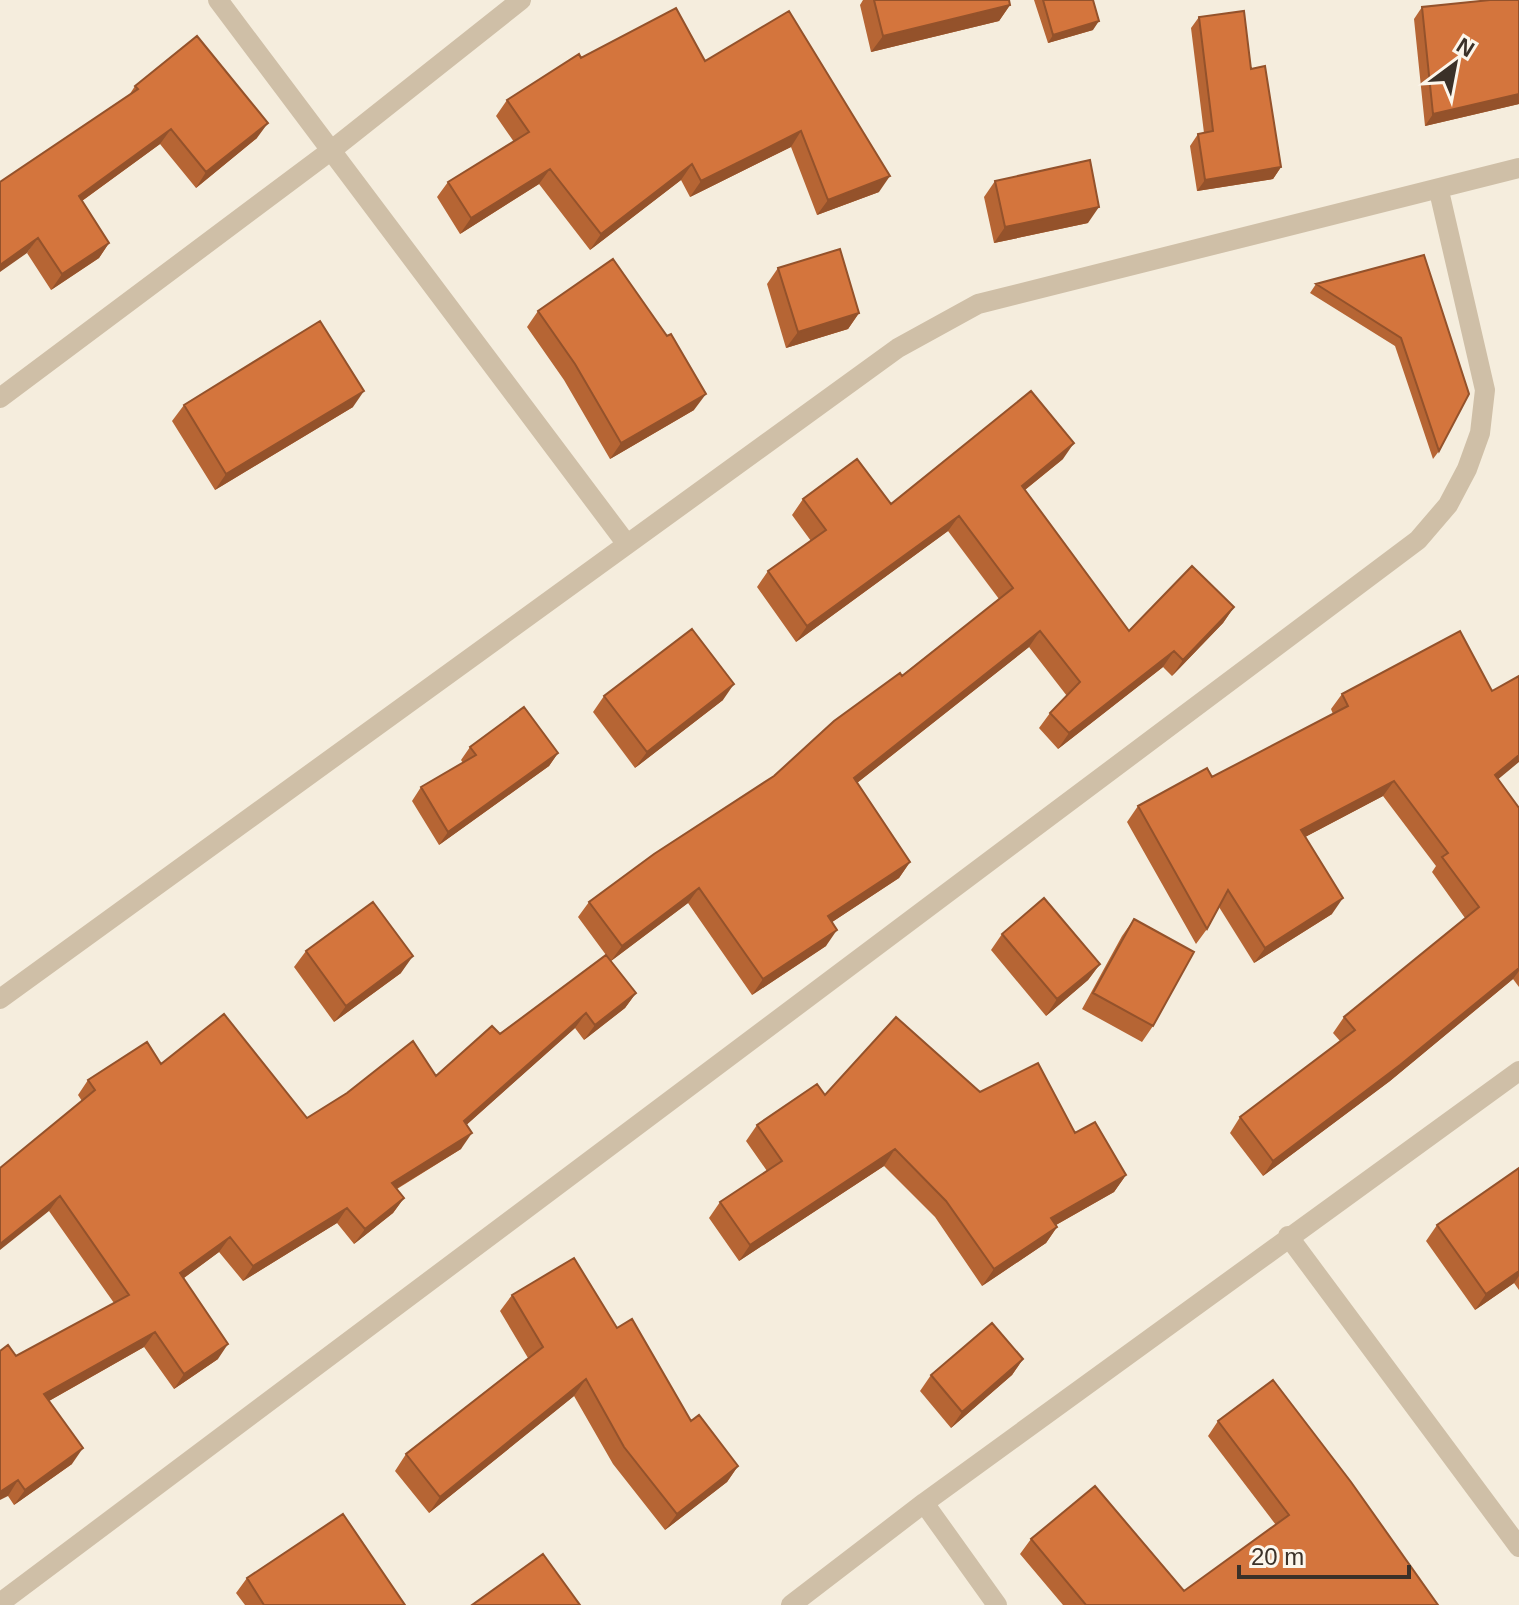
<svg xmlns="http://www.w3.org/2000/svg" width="1519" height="1605" viewBox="0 0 1519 1605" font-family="Arial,sans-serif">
<rect width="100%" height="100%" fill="#f5eddd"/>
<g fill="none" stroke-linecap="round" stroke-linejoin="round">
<path stroke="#cfbfa7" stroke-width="20" d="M218 0 626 543
M0 398 333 149 521 0
M0 999 898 348 978 304 1519 168
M1288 1236 1519 1547
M924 1503 997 1605
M0 1603 1418 540 1448 505 1467 469 1480 433 1485 390 1439 191
M791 1605 924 1503 1519 1071"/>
</g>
<path fill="#b66534" d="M863 0H1009L1010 5 999 21 871 52 860 5Z
M1034 0H1093V30L1048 43Z
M1519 0V104L1425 126 1414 19 1422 7Z
M789 11 879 192 817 215 791 147 690 197 681 180 590 250 539 184 460 234 437 197 448 182 514 142 496 116 507 100 581 58 705 61Z
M1199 17 1251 69 1281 167 1273 179 1197 191 1190 146 1198 134 1204 133 1191 28Z
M135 86 257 138 196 188 160 144 82 201 109 243 99 258 51 290 27 253Z
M995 181 1088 223 994 243 984 197Z
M1424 255 1439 451 1433 459 1395 346 1310 293 1316 284Z
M778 268 859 313 848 329 786 348 767 284Z
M538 311 694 410 610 459 564 380 527 327Z
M184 405 353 407 215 490 172 421Z
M1063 459 1025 490 1129 631 1234 607 1223 623 1172 676 1163 667 1058 749 1039 728 1050 713 1067 696 1029 647 857 783 910 862 899 878 832 922 826 946 752 995 688 903 611 961 636 993 625 1008 584 1040 575 1028 466 1125 461 1149 397 1189 404 1198 393 1213 354 1244 337 1223 243 1281 219 1252 184 1278 218 1359 174 1389 144 1347 49 1401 72 1464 14 1505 8 1496 16 1356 114 1303 49 1211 82 1101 78 1095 88 1080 161 1064 307 1118 436 1076 609 959 578 917 589 902 774 776 999 599 948 531 796 642 757 587 768 571 811 541 792 515 803 499 891 504Z
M1342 694 1498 779 1519 808V987L1513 979 1390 1081 1263 1176 1230 1133 1240 1117 1340 1041 1333 1033 1344 1017 1465 918 1432 872 1436 866 1383 796 1305 837 1332 914 1254 963 1219 907 1207 929 1196 944 1127 822 1138 806 1212 777 1333 714 1331 709Z
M604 696 723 700 635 768 593 712Z
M470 747 558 753 549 766 439 845 412 801 421 787 463 763 461 760Z
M1134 919 1153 1026 1142 1042 1082 1009 1122 936Z
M1002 934 1100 964 1088 980 1046 1016 991 950Z
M306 951 401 973 334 1022 294 967Z
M980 1092 1075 1133 1126 1175 1114 1192 1056 1225 1057 1227 1046 1243 982 1286 935 1217 884 1166 739 1261 709 1218 720 1202 767 1171 746 1141 757 1125 825 1095Z
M1519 1168V1290L1514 1283 1475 1310 1426 1241 1437 1225Z
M512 1295 617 1328 691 1421 738 1466 727 1482 665 1530 613 1464 574 1396 429 1513 395 1471 406 1454 528 1358 500 1311Z
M1023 1359 1012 1375 951 1428 920 1391 931 1375Z
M1218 1421 1438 1605H1063L1020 1554 1031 1539 1184 1591 1276 1525 1208 1436Z
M247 1578 405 1605H245L236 1593Z"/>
<path fill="#94522b" d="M1010 5 999 21 871 52 883 36Z
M1099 21 1093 30 1048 43 1053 35Z
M1519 94V104L1425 126 1433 114Z
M268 123 257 138 196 188 206 172Z
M171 129 160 144 68 211 79 196Z
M801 131 791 147 690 197 701 181Z
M692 164 681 180 590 250 601 234Z
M1281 167 1273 179 1197 191 1205 180Z
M550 169 539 184 460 234 471 218Z
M890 176 879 192 817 215 828 200Z
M1099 207 1088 223 994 243 1005 227Z
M38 238 27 253 0 272V265Z
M109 243 99 258 51 290 62 274Z
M859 313 848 329 786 348 798 332Z
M364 391 353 407 215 490 226 474Z
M706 394 694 410 610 459 621 443Z
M1074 443 1063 459 1011 501 1022 486Z
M959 516 948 531 796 642 807 626Z
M1234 607 1223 623 1172 676 1183 660Z
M1040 631 1029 647 843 794 854 778Z
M1174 651 1163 667 1058 749 1069 733Z
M734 684 723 700 635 768 647 752Z
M558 753 549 766 439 845 448 832Z
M1519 755V762L1484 791 1495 775Z
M1394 781 1383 796 1290 845 1301 830Z
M910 862 899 878 817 932 828 916Z
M699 888 688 903 611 961 622 946Z
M1343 898 1332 914 1254 963 1265 948Z
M837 930 826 946 752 995 763 979Z
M413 956 401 973 334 1022 346 1006Z
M1100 964 1088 980 1046 1016 1057 999Z
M1519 968V971L1513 979 1390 1081 1263 1176 1273 1161Z
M636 993 625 1008 584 1040 595 1025Z
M586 1013 575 1028 453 1137 464 1121Z
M472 1133 461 1149 381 1198 392 1183Z
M895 1149 884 1166 739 1261 750 1245Z
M1126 1175 1114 1192 1040 1234 1051 1218Z
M60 1196 49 1211 0 1250V1244Z
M404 1198 393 1213 354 1244 365 1229Z
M347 1208 337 1223 243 1281 253 1266Z
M1057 1227 1046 1243 982 1286 994 1269Z
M230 1237 219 1252 170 1288 180 1273Z
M1519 1271V1276L1514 1283 1475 1310 1486 1294Z
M155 1332 144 1347 33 1410 44 1394Z
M228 1344 218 1359 174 1389 184 1374Z
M1023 1359 1012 1375 951 1428 962 1412Z
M586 1379 574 1396 429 1513 440 1497Z
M83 1448 72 1464 14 1505 25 1490Z
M738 1466 727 1482 665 1530 677 1514Z
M18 1480 8 1496 0 1500V1492Z"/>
<path fill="#d4753d" stroke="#94522b" stroke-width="2" d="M874 0H1009L1010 5 883 36Z
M1043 0H1093L1099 21 1053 35Z
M1490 0H1519V94L1433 114 1422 7Z
M676 8 705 61 789 11 890 176 828 200 801 131 701 181 692 164 601 234 550 169 471 218 448 182 529 132 507 100 579 54 581 58Z
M1244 11 1251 69 1265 66 1281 167 1205 180 1198 134 1213 131 1199 17Z
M197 36 268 123 206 172 171 129 79 196 109 243 62 274 38 238 0 265V182L138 89 135 86Z
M1090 160 1099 207 1005 227 995 181Z
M840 249 859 313 798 332 778 268Z
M1424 255 1469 394 1439 451 1401 338 1316 284Z
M613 259 667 336 671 334 706 394 621 443 575 364 538 311Z
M320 321 364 391 226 474 184 405Z
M1031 391 1074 443 1022 486 1129 631 1192 566 1234 607 1183 660 1174 651 1069 733 1050 713 1080 682 1040 631 854 778 910 862 828 916 837 930 763 979 699 888 622 946 589 902 654 854 774 776 834 721 900 673 902 676 1013 588 959 516 807 626 768 571 826 530 803 499 857 459 891 504Z
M692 629 734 684 647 752 604 696Z
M1460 631 1492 691 1519 676V755L1495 775 1519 808V968L1400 1065 1273 1161 1240 1117 1355 1030 1344 1017 1479 907 1442 857 1448 853 1394 781 1301 830 1343 898 1265 948 1228 890 1207 929 1138 806 1207 768 1212 777 1348 706 1342 694Z
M524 707 558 753 448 832 421 787 476 755 470 747Z
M1044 898 1100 964 1057 999 1002 934Z
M373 902 413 956 346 1006 306 951Z
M1134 919 1194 952 1153 1026 1093 993Z
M606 955 636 993 595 1025 586 1013 464 1121 472 1133 392 1183 404 1198 365 1229 347 1208 253 1266 230 1237 180 1273 228 1344 184 1374 155 1332 44 1394 83 1448 25 1490 18 1480 0 1492V1351L8 1345 16 1356 129 1295 60 1196 0 1244V1168L95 1090 88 1080 147 1042 161 1064 224 1014 307 1118 347 1093 413 1041 436 1076 492 1026 500 1034Z
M896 1017 980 1092 1038 1063 1075 1133 1095 1122 1126 1175 1051 1218 1057 1227 994 1269 946 1201 895 1149 750 1245 720 1202 782 1161 757 1125 817 1084 825 1095Z
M1519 1168V1271L1486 1294 1437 1225Z
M574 1258 617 1328 632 1319 691 1421 699 1415 738 1466 677 1514 624 1447 586 1379 440 1497 406 1454 543 1347 512 1295Z
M992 1323 1023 1359 962 1412 931 1375Z
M1273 1380 1351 1482 1438 1605H1086L1031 1539 1095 1486 1184 1591 1289 1515 1218 1421Z
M343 1514 405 1605H264L247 1578Z
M543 1554 580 1605H472Z"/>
<g transform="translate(1455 64) rotate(32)" stroke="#fcf6eb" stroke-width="6" paint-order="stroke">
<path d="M0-6L14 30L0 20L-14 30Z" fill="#3b3128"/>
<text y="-12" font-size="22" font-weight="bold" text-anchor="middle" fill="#3b3128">N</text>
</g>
<path d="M1239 1565v12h170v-12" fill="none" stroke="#3b3128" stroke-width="4"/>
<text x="1251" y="1565" font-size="24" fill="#3b3128" stroke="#fcf6eb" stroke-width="6" paint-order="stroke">20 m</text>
</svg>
